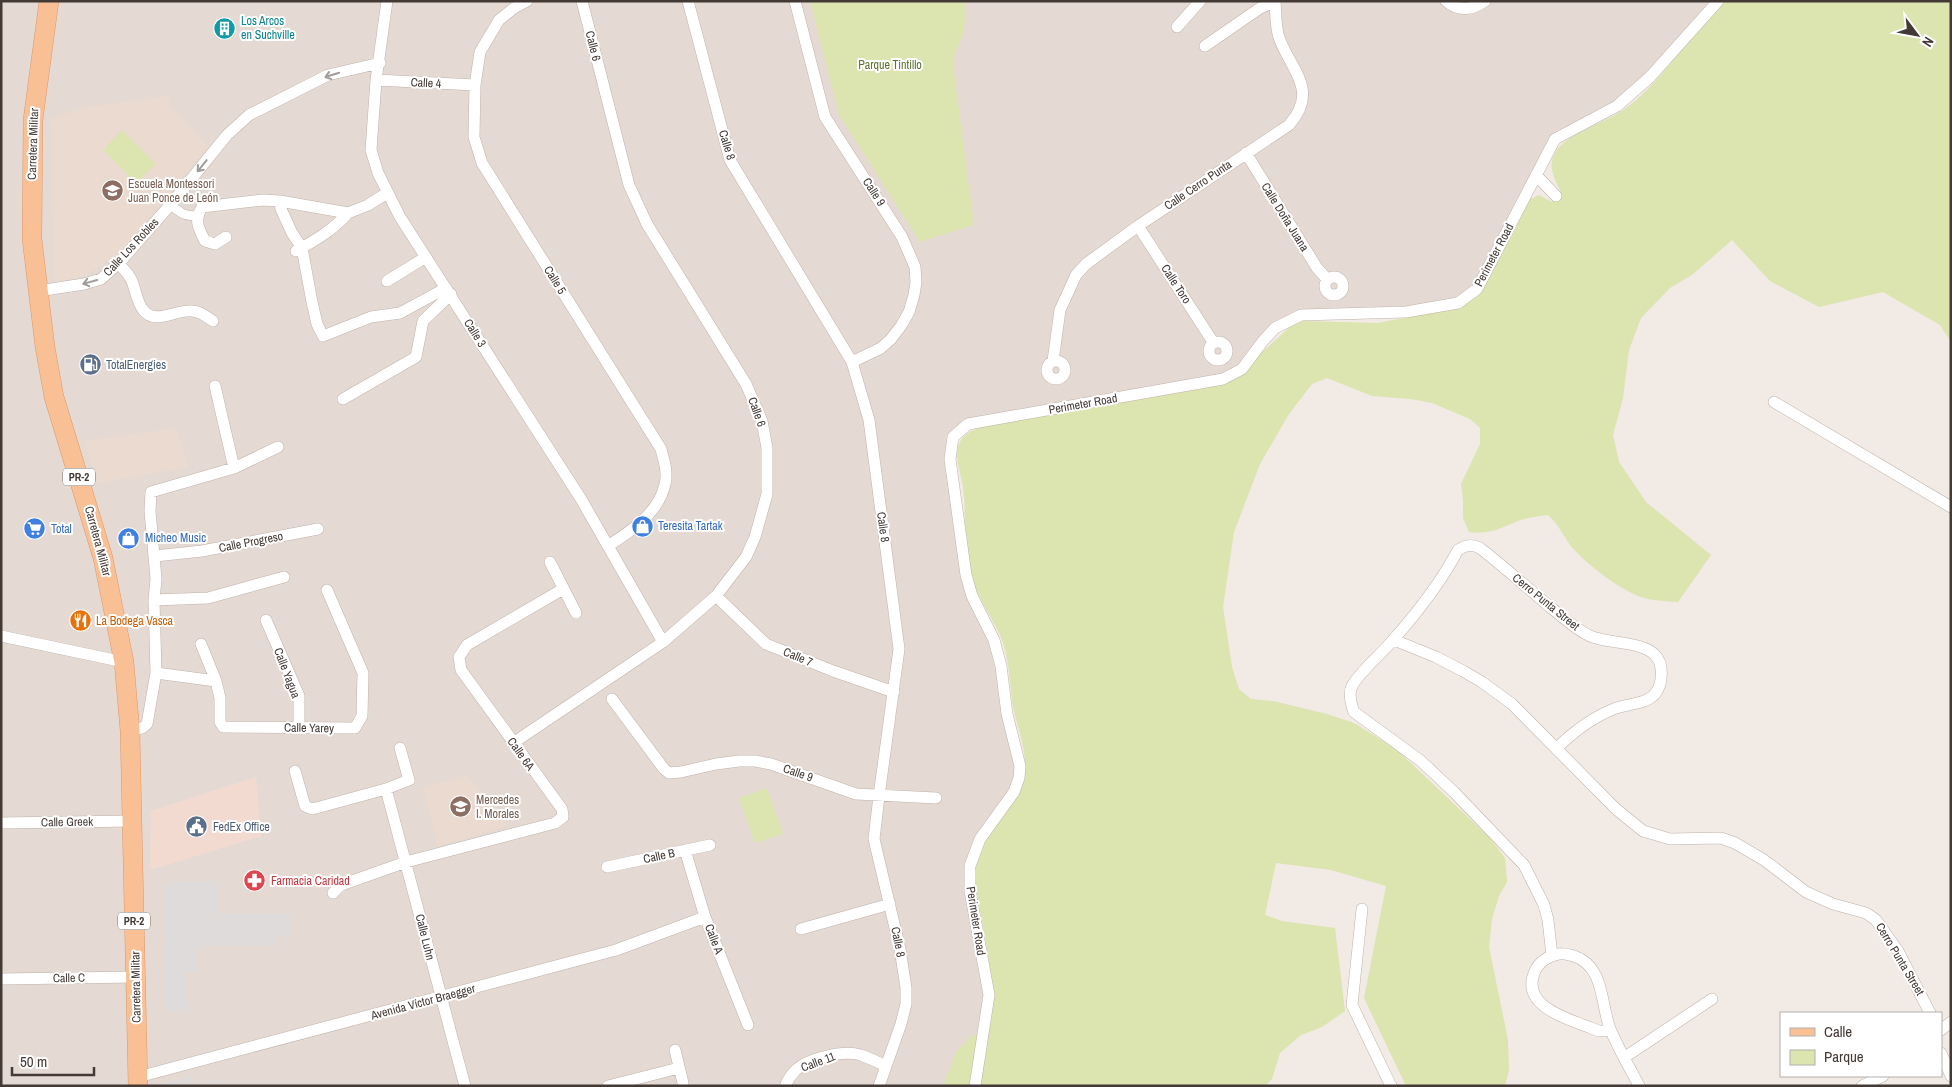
<svg xmlns="http://www.w3.org/2000/svg" width="1952" height="1087" viewBox="0 0 1952 1087" font-family="'Archivo Narrow',sans-serif">
<rect width="100%" height="100%" fill="#f1eae5"/>
<path fill="#e5dad3" d="M1 1H1718L1617 106 1555 139 1477 289 1458 303 1301 315 1275 328 1242 369 1223 379 968 424 953 437 966 575 994 640 1019 778 970 866 989 995 975 1086H1Z"/>
<path fill="#f3dad0" d="M256 777 261 836 150 870 151 811Z"/>
<path fill="#eadacf" d="M168 96 170 106 208 146 132 240 116 257 83 276 61 282H54L51 119 81 108Z
M176 428 188 467 96 483 85 441Z
M467 775 508 826 438 846 423 788Z"/>
<path fill="#dce4af" d="M810 1H965C965 14 966 25 961 38 958 48 953 55 953 65L974 225 920 242 839 115Z
M1725 1H1951V342L1940 325 1883 292 1819 307 1770 281 1732 240 1692 275 1670 288 1641 318 1629 350 1623 398 1613 435 1619 462 1646 502 1711 555 1678 602C1667 601 1654 601 1644 598 1621 591 1586 564 1571 546 1562 534 1560 526 1548 515 1540 516 1531 517 1524 519 1502 526 1494 535 1469 532L1463 518V500L1461 484 1480 444V428L1470 419 1432 403 1411 399 1372 396 1327 378 1312 384 1289 414 1260 464 1234 532 1223 607 1232 667 1239 689 1251 699 1273 701 1327 714 1354 723 1396 749 1490 838 1505 858 1507 882 1499 896 1492 919 1489 947 1508 1040 1509 1070 1505 1086H1406L1364 998 1386 886 1331 870 1276 863 1265 915 1282 921 1335 928 1345 1011 1322 1027 1301 1035 1280 1053 1272 1079 1265 1086H943L956 1052 971 1036 988 1035 994 997 985 937 973 873 980 850 1025 765C1025 745 1017 726 1013 706 1009 682 1010 658 1000 635 991 616 978 598 971 577 962 550 967 515 963 487 961 474 953 454 960 442 967 429 983 427 996 423L1227 384 1292 325 1303 321 1378 323 1443 310 1477 285 1524 202 1539 195 1552 202 1561 192C1555 179 1547 166 1555 153 1566 134 1601 124 1620 112 1646 96 1664 70 1684 47 1697 31 1711 16 1725 1Z
M122 130 156 164 136 183 103 150Z
M767 788 783 834 755 843 739 798Z"/>
<path fill="#dfdbda" d="M217 881V914L290 913V936L276 937V945L273 946H197V971L186 973V997L189 1011H166L165 882Z
M191 1076 193 1085 220 1079 221 1086H161L163 1083Z"/>
<g fill="none" stroke-linecap="round" stroke-linejoin="round">
<defs>
<path id="pedestrian" d="M171 204C178 212 186 218 197 215"/>
<path id="minor" d="M387 1 376 80 371 150 378 173 400 217 581 499 663 642
M527 1 514 8 499 20 480 52 475 85 474 137 482 163 661 449C664 460 668 473 665 484 659 513 631 531 608 546
M688 1 730 160 852 362 869 420 899 649 879 796 874 839 900 949 906 988V1004L901 1024 879 1086
M795 1 825 117 902 237 915 267 916 282 914 295 909 312 901 326 891 339 881 348 852 362
M1446 1C1458 12 1473 10 1485 1
M1177 27 1200 1
M1205 46 1260 8 1275 2
M376 80 475 85
M1246 153 1317 268 1327 279
M1536 175 1556 196
M280 201 281 209 292 233 302 248 312 302 317 324 323 336 371 317 400 313 446 288
M1138 226 1213 342
M226 237 215 244 205 241C198 227 194 221 202 207L263 200 280 201 348 213 368 205 387 193
M296 251C316 240 333 230 348 213
M119 263C122 268 128 273 131 279 136 289 136 302 144 311 156 325 177 309 192 311 200 311 207 317 213 321
M1325 286a9 9 0 1 1 18 0a9 9 0 1 1-18 0Z
M387 281 426 257
M38 291 84 284 101 279 119 263 171 204 227 135 249 115 328 75 380 63
M1209 351a9 9 0 1 1 18 0a9 9 0 1 1-18 0Z
M1047 370a9 9 0 1 1 18 0a9 9 0 1 1-18 0Z
M1053 361 1060 310 1076 275 1086 264 1138 226 1289 125C1319 91 1292 71 1280 40 1275 29 1276 13 1275 1
M215 386 234 468
M343 399 416 357 423 321 451 294
M1774 402 1951 507
M155 556 202 551 318 529
M550 562 576 613
M716 596 766 644 833 671 894 692
M154 600 208 598 284 577
M266 620 299 696V729
M1 636 124 662
M1394 640 1436 657 1463 671 1482 682 1512 704 1616 809 1643 831 1670 839 1721 838 1735 843 1764 860 1806 892 1833 904 1866 913 1876 920 1898 951 1930 1013
M201 644 216 681
M156 673 216 681 220 698V722L223 727 355 728 362 716 363 673 327 590
M612 699 664 769 669 773 681 772 716 764 739 761H755L771 764 856 794 936 798
M130 731 142 728 147 724 156 673 154 600 156 579 150 511 151 492 234 468 278 447
M513 743 663 642 716 596 746 557 755 537 767 494V448L762 421 746 384 647 224 629 185 582 1
M295 771 305 806 312 809 316 808 386 789 409 780 400 748
M386 789 465 1086
M1 823 132 821
M685 850 705 917 748 1025
M607 867 710 845
M333 893 341 885 406 862 555 823 563 817 562 809 461 670 459 657 467 645 563 589
M1362 909 1352 1005 1391 1086
M801 929 890 904
M1552 956 1548 920 1544 905 1524 865 1454 792 1421 761 1354 712C1351 704 1348 694 1352 686 1358 674 1383 652 1393 640 1417 613 1441 582 1458 550 1466 545 1472 544 1480 548 1504 567 1527 587 1550 607 1563 617 1575 629 1590 636 1608 644 1642 641 1655 655 1664 664 1663 684 1655 694 1646 704 1628 704 1616 708 1593 717 1574 731 1557 748
M1 979 136 977
M1610 1030 1599 1031 1591 1028C1568 1019 1519 1006 1535 971 1539 962 1549 955 1559 954 1564 953 1569 955 1574 956 1606 967 1600 1006 1611 1031 1619 1050 1630 1068 1639 1086
M1941 1030 1951 1022
M675 1050 683 1083
M1941 1053 1951 1076
M1625 1057 1712 999
M138 1077 616 950 705 917
M786 1084C788 1080 791 1075 795 1071 807 1058 843 1050 861 1055 869 1058 878 1062 886 1066
M608 1086 679 1068
M975 1086 989 995 970 891V866L980 839 1014 792 1019 778 1020 766 1007 714 1001 666 994 640 972 596 966 575 950 459 953 437 968 424 1223 379 1242 369 1263 341 1275 328 1301 315 1406 312 1458 303 1477 289 1555 139 1617 106 1650 77 1718 1
M1862 1086 1883 1076"/>
<path id="primary" d="M49 1 33 120 32 239 45 347 54 397 103 558 124 662 130 731 138 1086"/>
</defs>
<use href="#pedestrian" stroke="#bfb2ab" stroke-width="10"/>
<use href="#minor" stroke="#bfb2ab" stroke-width="12"/>
<use href="#primary" stroke="#dd9767" stroke-width="20"/>
<use href="#pedestrian" stroke="#fff" stroke-width="9"/>
<use href="#minor" stroke="#fff" stroke-width="11"/>
<use href="#primary" stroke="#f9c096" stroke-width="19"/>
</g>
<defs><path id="oneway-shaft" d="M-6 0H5M1.5-3L5.5 0L1.5 3" fill="none" stroke-width="1.6" stroke-linecap="round" stroke-linejoin="round" transform="scale(1.25)"/></defs>
<g stroke="#a19c9a">
<use href="#oneway-shaft" transform="translate(332 75) rotate(163)"/>
<use href="#oneway-shaft" transform="translate(202 166) rotate(129)"/>
<use href="#oneway-shaft" transform="translate(90 282) rotate(165)"/>
</g>
<defs>
<symbol id="building-disc" viewBox="-11 -11 22 22"><circle r="9.5" fill="#0f9aa8" stroke="#fff"/><path d="M-4-6H4V6H1V3H-1V6H-4ZM-2.5-4.3h1.7v1.8h-1.7ZM.8-4.3h1.7v1.8H.8ZM-2.5-1h1.7V.8h-1.7ZM.8-1h1.7V.8H.8Z" fill="#fff"/></symbol>
<symbol id="school-disc" viewBox="-11 -11 22 22"><circle r="9.5" fill="#8d6e63" stroke="#fff"/><path d="M0-5L7-2L0 1L-7-2ZM-4 1L0 2.5L4 1V4Q0 6-4 4Z" fill="#fff"/></symbol>
<symbol id="fuel-disc" viewBox="-11 -11 22 22"><circle r="9.5" fill="#5c6f8a" stroke="#fff"/><path d="M-5.5-6h7V0h2V4h1.3V-2.5L3-4.5l.8-.8L6-3V5H2.5V1h-1V6h-7ZM-4.2-4.7v3.2H.2V-4.7Z" fill="#fff"/></symbol>
<symbol id="shop-disc" viewBox="-11 -11 22 22"><circle r="9.5" fill="#3f7fe0" stroke="#fff"/><path d="M-5-2.5h2.3a2.7 3.5 0 0 1 5.4 0H5L5.5 6h-11ZM-1.5-2.5h3a1.5 2.3 0 0 0-3 0Z" fill="#fff"/></symbol>
<symbol id="supermarket-disc" viewBox="-11 -11 22 22"><circle r="9.5" fill="#3f7fe0" stroke="#fff"/><path d="M-6-5.5h2.5l.6 2H6L4.5 2H-2.5L-4.4-4H-6ZM-1.5 3.2a1.3 1.3 0 1 0 .1 0ZM3 3.2a1.3 1.3 0 1 0 .1 0Z" fill="#fff"/></symbol>
<symbol id="restaurant-disc" viewBox="-11 -11 22 22"><circle r="9.5" fill="#e8710a" stroke="#fff"/><path d="M-5-6h1v4h1v-4h1v4h1v-4h1v5L-1.5 .5V6h-2V.5L-5-1ZM5-6V6H3V1.5H1.5Q1.5-4 5-6Z" fill="#fff"/></symbol>
<symbol id="civic-disc" viewBox="-11 -11 22 22"><circle r="9.5" fill="#5c6f8a" stroke="#fff"/><path d="M-.6-6.5H3V-4.5H.6V-3L4-1V1h2V6H-6V1h2V-1L-.6-3ZM-1.2 2.5V6h2.4V2.5Z" fill="#fff"/></symbol>
<symbol id="pharmacy-disc" viewBox="-11 -11 22 22"><circle r="9.5" fill="#e0444e" stroke="#fff"/><path d="M-2-6h4v4h4v4h-4v4h-4v-4h-4v-4h4Z" fill="#fff"/></symbol>
</defs>
<g fill-rule="evenodd">
<use href="#building-disc" x="212" y="16" width="25" height="25"/>
<use href="#school-disc" x="100" y="178" width="25" height="25"/>
<use href="#fuel-disc" x="78" y="352" width="25" height="25"/>
<use href="#shop-disc" x="630" y="514" width="25" height="25"/>
<use href="#supermarket-disc" x="22" y="516" width="25" height="25"/>
<use href="#shop-disc" x="116" y="526" width="25" height="25"/>
<use href="#restaurant-disc" x="68" y="608" width="25" height="25"/>
<use href="#school-disc" x="448" y="794" width="25" height="25"/>
<use href="#civic-disc" x="184" y="814" width="25" height="25"/>
<use href="#pharmacy-disc" x="242" y="868" width="25" height="25"/>
</g>
<g text-anchor="middle" dominant-baseline="central" stroke-width="4" stroke-linejoin="round" paint-order="stroke">
<g fill="#fff" stroke="#7b7472" stroke-width="1">
<rect x="63" y="468.5" width="32" height="17" rx="4"/>
<rect x="118" y="912.5" width="32" height="17" rx="4"/>
</g>
<g font-size="11" font-weight="bold" fill="#433935">
<text x="79" y="477">PR-2</text>
<text x="134" y="921">PR-2</text>
</g>
<g font-size="12" fill="#0d838f" stroke="#fff" text-anchor="start">
<text x="241" y="21">Los Arcos<tspan x="241" dy="14">en Suchville</tspan></text>
</g>
<g font-size="12" fill="#433935" stroke="#fff">
<text transform="translate(593 46) rotate(76)">Calle 6</text>
<text transform="translate(426 83) rotate(3)">Calle 4</text>
<text transform="translate(33 144) rotate(-88)">Carretera Militar</text>
<text transform="translate(727 145) rotate(73)">Calle 8</text>
<text transform="translate(1198 185) rotate(-34)">Calle Cerro Punta</text>
<text transform="translate(874 192) rotate(57)">Calle 9</text>
<text transform="translate(1285 217) rotate(58)">Calle Doña Juana</text>
<text transform="translate(131 247) rotate(-47)">Calle Los Robles</text>
<text transform="translate(1494 255) rotate(-62)">Perimeter Road</text>
<text transform="translate(555 280) rotate(58)">Calle 5</text>
<text transform="translate(1176 284) rotate(57)">Calle Toro</text>
<text transform="translate(475 333) rotate(58)">Calle 3</text>
<text transform="translate(1083 404) rotate(-10)">Perimeter Road</text>
<text transform="translate(757 412) rotate(70)">Calle 6</text>
<text transform="translate(883 527) rotate(82)">Calle 8</text>
<text transform="translate(98 541) rotate(75)">Carretera Militar</text>
<text transform="translate(251 542) rotate(-11)">Calle Progreso</text>
<text transform="translate(1546 602) rotate(39)">Cerro Punta Street</text>
<text transform="translate(798 657) rotate(23)">Calle 7</text>
<text transform="translate(287 673) rotate(69)">Calle Yagua</text>
<text transform="translate(309 728) rotate(1)">Calle Yarey</text>
<text transform="translate(521 754) rotate(54)">Calle 6A</text>
<text transform="translate(798 773) rotate(19)">Calle 9</text>
<text transform="translate(67 822) rotate(-1)">Calle Greek</text>
<text transform="translate(659 856) rotate(-12)">Calle B</text>
<text transform="translate(976 921) rotate(81)">Perimeter Road</text>
<text transform="translate(425 937) rotate(76)">Calle Luhn</text>
<text transform="translate(714 939) rotate(69)">Calle A</text>
<text transform="translate(898 942) rotate(79)">Calle 8</text>
<text transform="translate(1900 959) rotate(59)">Cerro Punta Street</text>
<text transform="translate(69 978) rotate(-1)">Calle C</text>
<text transform="translate(136 987) rotate(-91)">Carretera Militar</text>
<text transform="translate(423 1002) rotate(-15)">Avenida Víctor Braegger</text>
<text transform="translate(818 1062) rotate(-20)">Calle 11</text>
</g>
<g font-size="12" fill="#5b722b" stroke="#fff">
<text x="890" y="65">Parque Tintillo</text>
</g>
<g font-size="12" fill="#785e54" stroke="#fff" text-anchor="start">
<text x="128" y="184">Escuela Montessori<tspan x="128" dy="14">Juan Ponce de León</tspan></text>
<text x="476" y="800">Mercedes<tspan x="476" dy="14">I. Morales</tspan></text>
</g>
<g font-size="12" fill="#4e5e75" stroke="#fff" text-anchor="start">
<text x="106" y="365">TotalEnergies</text>
<text x="213" y="827">FedEx Office</text>
</g>
<g font-size="12" fill="#366cbe" stroke="#fff" text-anchor="start">
<text x="658" y="526">Teresita Tartak</text>
<text x="51" y="529">Total</text>
<text x="145" y="538">Micheo Music</text>
</g>
<g font-size="12" fill="#c56008" stroke="#fff" text-anchor="start">
<text x="96" y="621">La Bodega Vasca</text>
</g>
<g font-size="12" fill="#be3a42" stroke="#fff" text-anchor="start">
<text x="271" y="881">Farmacia Caridad</text>
</g>
</g>
<rect width="1952" height="1087" fill="none" stroke="#433935" stroke-width="5"/>
<rect x="1780" y="1012" width="162" height="65" fill="#ffffff" stroke="#b4b0ae"/>
<rect x="1790" y="1028" width="25" height="8" fill="#f9c096" stroke="#b4b0ae"/>
<text x="1824" y="1037" font-size="15" fill="#433935">Calle</text>
<rect x="1790" y="1050" width="25" height="15" fill="#dce4af" stroke="#b4b0ae"/>
<text x="1824" y="1062" font-size="15" fill="#433935">Parque</text>
<g transform="translate(1917 35) rotate(122)" stroke="#ffffff" stroke-width="4" paint-order="stroke">
<path d="M0-4L9 19L0 12L-9 19Z" fill="#433935"/>
<text y="-8" font-size="14" font-weight="bold" text-anchor="middle" fill="#433935">N</text>
</g>
<path d="M12 1067v8h82v-8" fill="none" stroke="#433935" stroke-width="2.5"/>
<text x="20" y="1067" font-size="15" fill="#433935" stroke="#ffffff" stroke-width="4" paint-order="stroke">50 m</text>
</svg>
